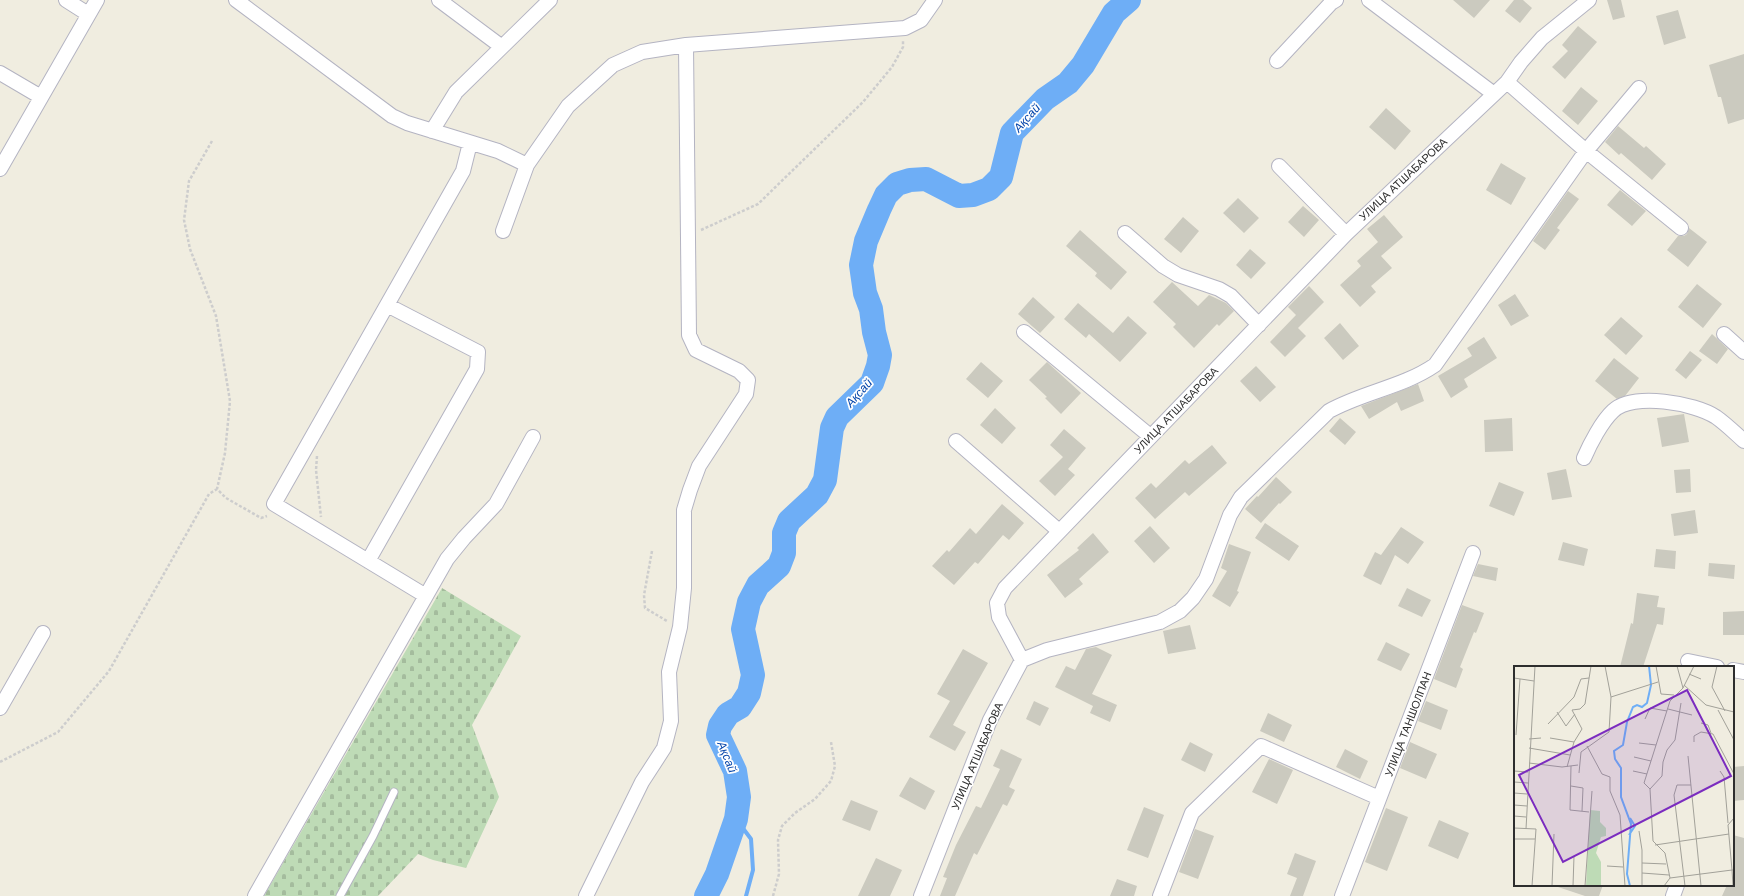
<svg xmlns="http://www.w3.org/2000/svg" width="1744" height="896" viewBox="0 0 1744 896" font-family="Helvetica,sans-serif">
<defs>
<pattern id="cemetery-stones" width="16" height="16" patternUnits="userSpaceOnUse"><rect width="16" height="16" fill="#bedbb6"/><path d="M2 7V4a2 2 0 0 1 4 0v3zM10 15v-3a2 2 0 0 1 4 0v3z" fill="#a4bc9d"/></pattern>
</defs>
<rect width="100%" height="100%" fill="#f0ede0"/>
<path fill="url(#cemetery-stones)" d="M442 588 521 636 472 725 499 797 466 868 433 860 418 854 378 896H264Z"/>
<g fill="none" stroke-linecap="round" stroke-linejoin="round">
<path stroke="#6eaef6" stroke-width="4" d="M736 819 751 839 753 870 746 896"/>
<path stroke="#6eaef6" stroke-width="24" d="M706 896 717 874 736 819 739 797 735 771 718 735 720 726 728 714 740 707 749 693 753 675 743 629 749 602 758 585 779 566 784 553V533L789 521 817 495 825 480 832 428 837 417 872 383 878 366 880 355 874 332 871 309 865 293 861 265 866 241 879 210 886 195 897 184 910 180 926 179 959 196 973 195 989 189 1001 177 1012 133 1045 99 1068 83 1083 65 1114 13 1129 0"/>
</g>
<path fill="#cbcabf" d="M1453 0H1490L1474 18Z
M1514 0H1523L1532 8 1520 23 1505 11Z
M1607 0H1621L1625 17 1613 20Z
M1678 10 1686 38 1664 45 1656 16Z
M1578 26 1597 42 1565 79 1552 67 1568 51 1562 45Z
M1744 54V119L1728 124 1721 97H1718L1709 65Z
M1581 87 1598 101 1578 125 1562 111Z
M1386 108 1411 131 1395 150 1369 127Z
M1618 126 1644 148 1646 146 1666 164 1652 180 1621 153 1619 155 1605 142Z
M1501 163 1526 178 1511 205 1486 190Z
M1620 190 1646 211 1632 226 1607 205Z
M1568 191 1579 199 1557 228 1560 230 1545 250 1533 241Z
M1238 198 1259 218 1244 233 1223 213Z
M1303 206 1319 220 1304 237 1288 222Z
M1384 215 1403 237 1381 256 1392 268 1371 286 1376 292 1360 307 1340 285 1361 266 1357 261 1378 242 1367 229Z
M1183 217 1199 231 1181 253 1164 239Z
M1689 228 1707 242 1688 267 1667 250 1678 236H1684L1687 234Z
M1080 230 1127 272 1111 290 1095 276 1097 273 1066 246Z
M1250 249 1266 263 1251 279 1236 265Z
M1172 282 1198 306 1209 295 1226 303 1234 311 1219 326 1217 324 1194 348 1173 327 1176 324 1153 302Z
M1697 284 1722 304 1703 328 1678 307Z
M1309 286 1324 302 1298 328 1306 336 1285 357 1270 342 1296 315 1288 307Z
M1515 294 1529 316 1511 326 1498 305Z
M1033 297 1055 317 1040 333 1018 314Z
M1078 303 1113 333 1128 316 1147 333 1120 362 1089 334 1086 338 1064 319Z
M1621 317 1643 336 1626 355 1604 335Z
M1340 323 1359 346 1343 360 1324 338Z
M1712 334 1728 349 1717 364 1699 351Z
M1484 337 1497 358 1464 379 1468 387 1451 398 1438 376 1472 356 1467 348Z
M1690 351 1702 360 1686 379 1675 370Z
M1614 358 1639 378 1625 396 1617 399 1595 381Z
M981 362 1003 381 988 398 966 379Z
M1047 362 1081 393 1061 414 1045 398 1047 397 1029 380Z
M1256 366 1276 387 1260 402 1240 381Z
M1418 384 1424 401 1401 411 1397 402 1369 419 1361 406Z
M995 408 1016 428 1002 444 980 425Z
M1684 414 1689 442 1662 447 1657 418Z
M1340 418 1356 432 1345 445 1329 431Z
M1512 418 1513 451 1485 452 1484 420Z
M1064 429 1086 448 1068 469 1075 475 1055 496 1039 481 1063 457 1050 445Z
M1212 445 1227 463 1189 496 1185 492 1155 519 1135 498 1151 483 1156 488 1185 460 1189 464Z
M1566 469 1572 497 1552 500 1547 473Z
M1690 469 1691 492 1676 493 1674 470Z
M1276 477 1292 492 1280 504 1279 503 1261 523 1245 509 1257 496 1258 497Z
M1499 482 1524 492 1514 516 1489 506Z
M1002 504 1024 523 1009 540 1003 535 978 564 975 562 954 585 932 566 947 550 949 552 970 528 976 534Z
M1695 510 1698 533 1674 536 1671 514Z
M1265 523 1299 546 1289 561 1255 538Z
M1150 526 1170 548 1154 563 1134 541Z
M1401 527 1424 542 1408 564 1395 555 1381 585 1363 576 1375 552 1381 555Z
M1093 533 1109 552 1079 579 1083 584 1065 598 1047 575 1079 550 1077 548Z
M1563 542 1588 549 1584 566 1558 560Z
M1229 544 1251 552 1237 591 1239 592 1230 607 1212 596 1227 571 1221 568Z
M1656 549 1676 551 1675 569 1654 567Z
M1709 563 1735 565 1734 579 1708 576Z
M1478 564 1498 568 1496 581 1473 576Z
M1407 588 1431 600 1422 617 1398 606Z
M1637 593 1659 596 1657 607 1665 608 1663 625 1657 624 1643 667H1620L1631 623 1633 624Z
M1462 605 1484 613 1476 633 1474 632 1460 667 1463 669 1456 688 1434 679Z
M1744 611V635H1723V612Z
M1190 625 1196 649 1168 654 1163 631Z
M1386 642 1410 654 1401 671 1377 660Z
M1096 647 1112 655 1092 694 1117 705 1110 722 1090 713 1093 706 1055 687 1066 666 1075 670 1086 649Z
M963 649 988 663 953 725 966 732 955 751 929 737 950 701 937 694Z
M1034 701 1049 708 1040 726 1026 719Z
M1426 701 1448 710 1441 730 1418 721Z
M1268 713 1292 725 1284 742 1260 731Z
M1190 742 1213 754 1205 772 1181 760Z
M1410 742 1437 754 1426 779 1400 768Z
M1001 749 1022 759 1009 787 1015 790 1007 806 1003 804 977 855 974 853 955 896H940L947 878 943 877 956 845 976 806 981 808 1000 769 993 766Z
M1345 749 1368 761 1360 779 1336 767Z
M1269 759 1293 770 1277 804 1252 792Z
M1744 766V800L1733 801V767Z
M910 777 935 791 925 810 899 796Z
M851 800 878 811 870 831 842 820Z
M1144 807 1164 815 1148 858 1127 850Z
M1386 808 1408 817 1387 871 1365 862Z
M1439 820 1469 833 1458 859 1428 846Z
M1195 829 1214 836 1198 879 1179 872Z
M1733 835 1744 838V896H1722L1727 885H1733Z
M1295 853 1316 861 1303 896H1290L1297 878 1287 874Z
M876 858 902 870 890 896H858Z
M1117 879 1137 886 1134 896H1110Z
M1558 885H1603L1599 896H1585L1558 887Z"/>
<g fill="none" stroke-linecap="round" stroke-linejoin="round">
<defs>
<path id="service" d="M340 896 373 836 394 792"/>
<path id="minor" d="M66 0 88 14
M236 0 392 116 407 123 498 151 527 165
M439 0 502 47
M1369 0 1494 94
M1277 61 1331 3 1336 0
M0 73 41 97
M1507 82 1586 151 1681 228
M432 131 456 92 550 0
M1279 166 1346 234
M0 169 97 0
M503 231 527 165 568 106 613 65 642 52 686 45 905 28 921 20 935 0
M1125 233 1163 266 1178 275 1219 289 1231 296 1259 325
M1024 332 1150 436
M1724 334 1744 352
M956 441 1059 531
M1584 458C1590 444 1602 421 1613 411 1633 392 1695 403 1716 417 1726 424 1735 433 1744 441
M368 561 477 369 478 352 387 305
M426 596 274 504 463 171 470 143
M1022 660 1047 650 1160 622 1180 611 1193 598 1206 579 1230 515 1241 497 1329 411C1363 392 1403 387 1435 365L1586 151 1639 88
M1688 661 1717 667
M1733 670 1744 672
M0 708 43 633
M255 896 447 559 464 538 496 504 533 437
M586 896 642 782 664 748 671 721 669 672 680 627 684 588V510L690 490 699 466 746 394 748 380 739 371 696 350 689 335 686 45
M921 896 990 720 1022 660 999 617 997 603 1005 588 1346 234 1507 82 1521 62 1542 38 1589 0
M1160 896 1192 813 1261 746 1379 798
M1342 896 1473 553
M1673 896 1677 885"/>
</defs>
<use href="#service" stroke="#b4b4c2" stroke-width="9"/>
<use href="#minor" stroke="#b4b4c2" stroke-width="16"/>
<path stroke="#cdcdcd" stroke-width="2.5" stroke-dasharray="3 2" stroke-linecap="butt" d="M212 141 189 181 184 220 190 249 216 316 230 401 225 453 217 489 226 498 261 518 267 516
M701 230 758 204 863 102 892 67 903 47V41
M317 456 316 470 321 517
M652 551 644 595 645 608 667 621
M0 762 58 732 109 671 209 494 217 489
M773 896 779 874 778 840 782 826 795 813 815 799 831 781 835 766 831 742"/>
<use href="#service" stroke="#fff" stroke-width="7"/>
<use href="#minor" stroke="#fff" stroke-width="14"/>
</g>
<g text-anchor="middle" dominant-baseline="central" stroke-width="3.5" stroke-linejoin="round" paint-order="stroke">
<g font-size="11" fill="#2e2e2e" stroke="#fff">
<text transform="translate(1403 179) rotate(-43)">УЛИЦА АТШАБАРОВА</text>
<text transform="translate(1176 410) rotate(-46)">УЛИЦА АТШАБАРОВА</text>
<text transform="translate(1408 724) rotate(-69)">УЛИЦА ТАНШОЛПАН</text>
<text transform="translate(977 756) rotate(-67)">УЛИЦА АТШАБАРОВА</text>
</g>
<g font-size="12" font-style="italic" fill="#0545aa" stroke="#fff">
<text transform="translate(1027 118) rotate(-48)">Ақсай</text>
<text transform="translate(859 393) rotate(-48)">Ақсай</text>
<text transform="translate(727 757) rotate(68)">Ақсай</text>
</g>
</g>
<g transform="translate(1514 666)">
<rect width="220" height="220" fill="#f0ede0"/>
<path d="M76 144 86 145V156L92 162V170L87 171 82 187 87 196V219L85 220H72Z" fill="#bedbb6"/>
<path fill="none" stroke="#6eaef6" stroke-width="2" d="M115 169 121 160 116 152M116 220 113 208 117 158 107 131V102L101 93 100 85 109 79 113 56 119 41 123 39 128 41 133 37 137 19 135 0"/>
<path fill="none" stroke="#a2a199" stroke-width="1" d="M142 0 147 28 160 29M163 0 169 22M203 0 198 21 211 45M175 8 187 13M0 12 20 15M170 19 192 39 220 46M97 31 144 16M154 43 178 49M204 44 220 74M43 46 52 60 61 48M131 53 136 42 153 45M187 57 194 59 197 67M34 58 60 31 67 13 75 12M2 69 6 13M36 72 60 76M15 73 27 72M180 76V70L187 66 199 68 220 108M125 77 142 79M73 80 88 108 96 111V125L106 149 111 220M15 82 56 89M174 90 187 220M120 91 137 95M15 97 48 101 64 99M57 100 56 144 75 146M53 101 60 76 68 63 58 44 66 43 71 38 77 0M0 105 14 106M119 105 133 108M206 105 210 111 214 157M65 107 67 86 95 66 97 31 91 0M0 116 14 117M57 120 69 122 68 145M136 123 148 110 149 96 153 84 161 74 167 37M0 127 13 128M0 139 13 140M0 150 12 151M0 162 22 163 18 220M12 163 21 0M125 165 128 184V220M0 173H21M141 179 215 168M128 197 152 198M93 200 109 201M128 207 155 209M156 212 151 187 139 175 136 123 130 117 156 35 169 22 180 0M38 220 40 168M59 220 60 190M71 220 78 125M150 220 156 212 218 204 214 159 220 152M171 220 160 129 163 119H177M219 220 218 204H220"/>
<path fill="#7b2cbf" fill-opacity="0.15" stroke="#7b2cbf" stroke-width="2" d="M173 24 217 110 49 196 5 109Z"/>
<rect width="220" height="220" fill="none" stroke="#2e2e2e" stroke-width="2"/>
</g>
</svg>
